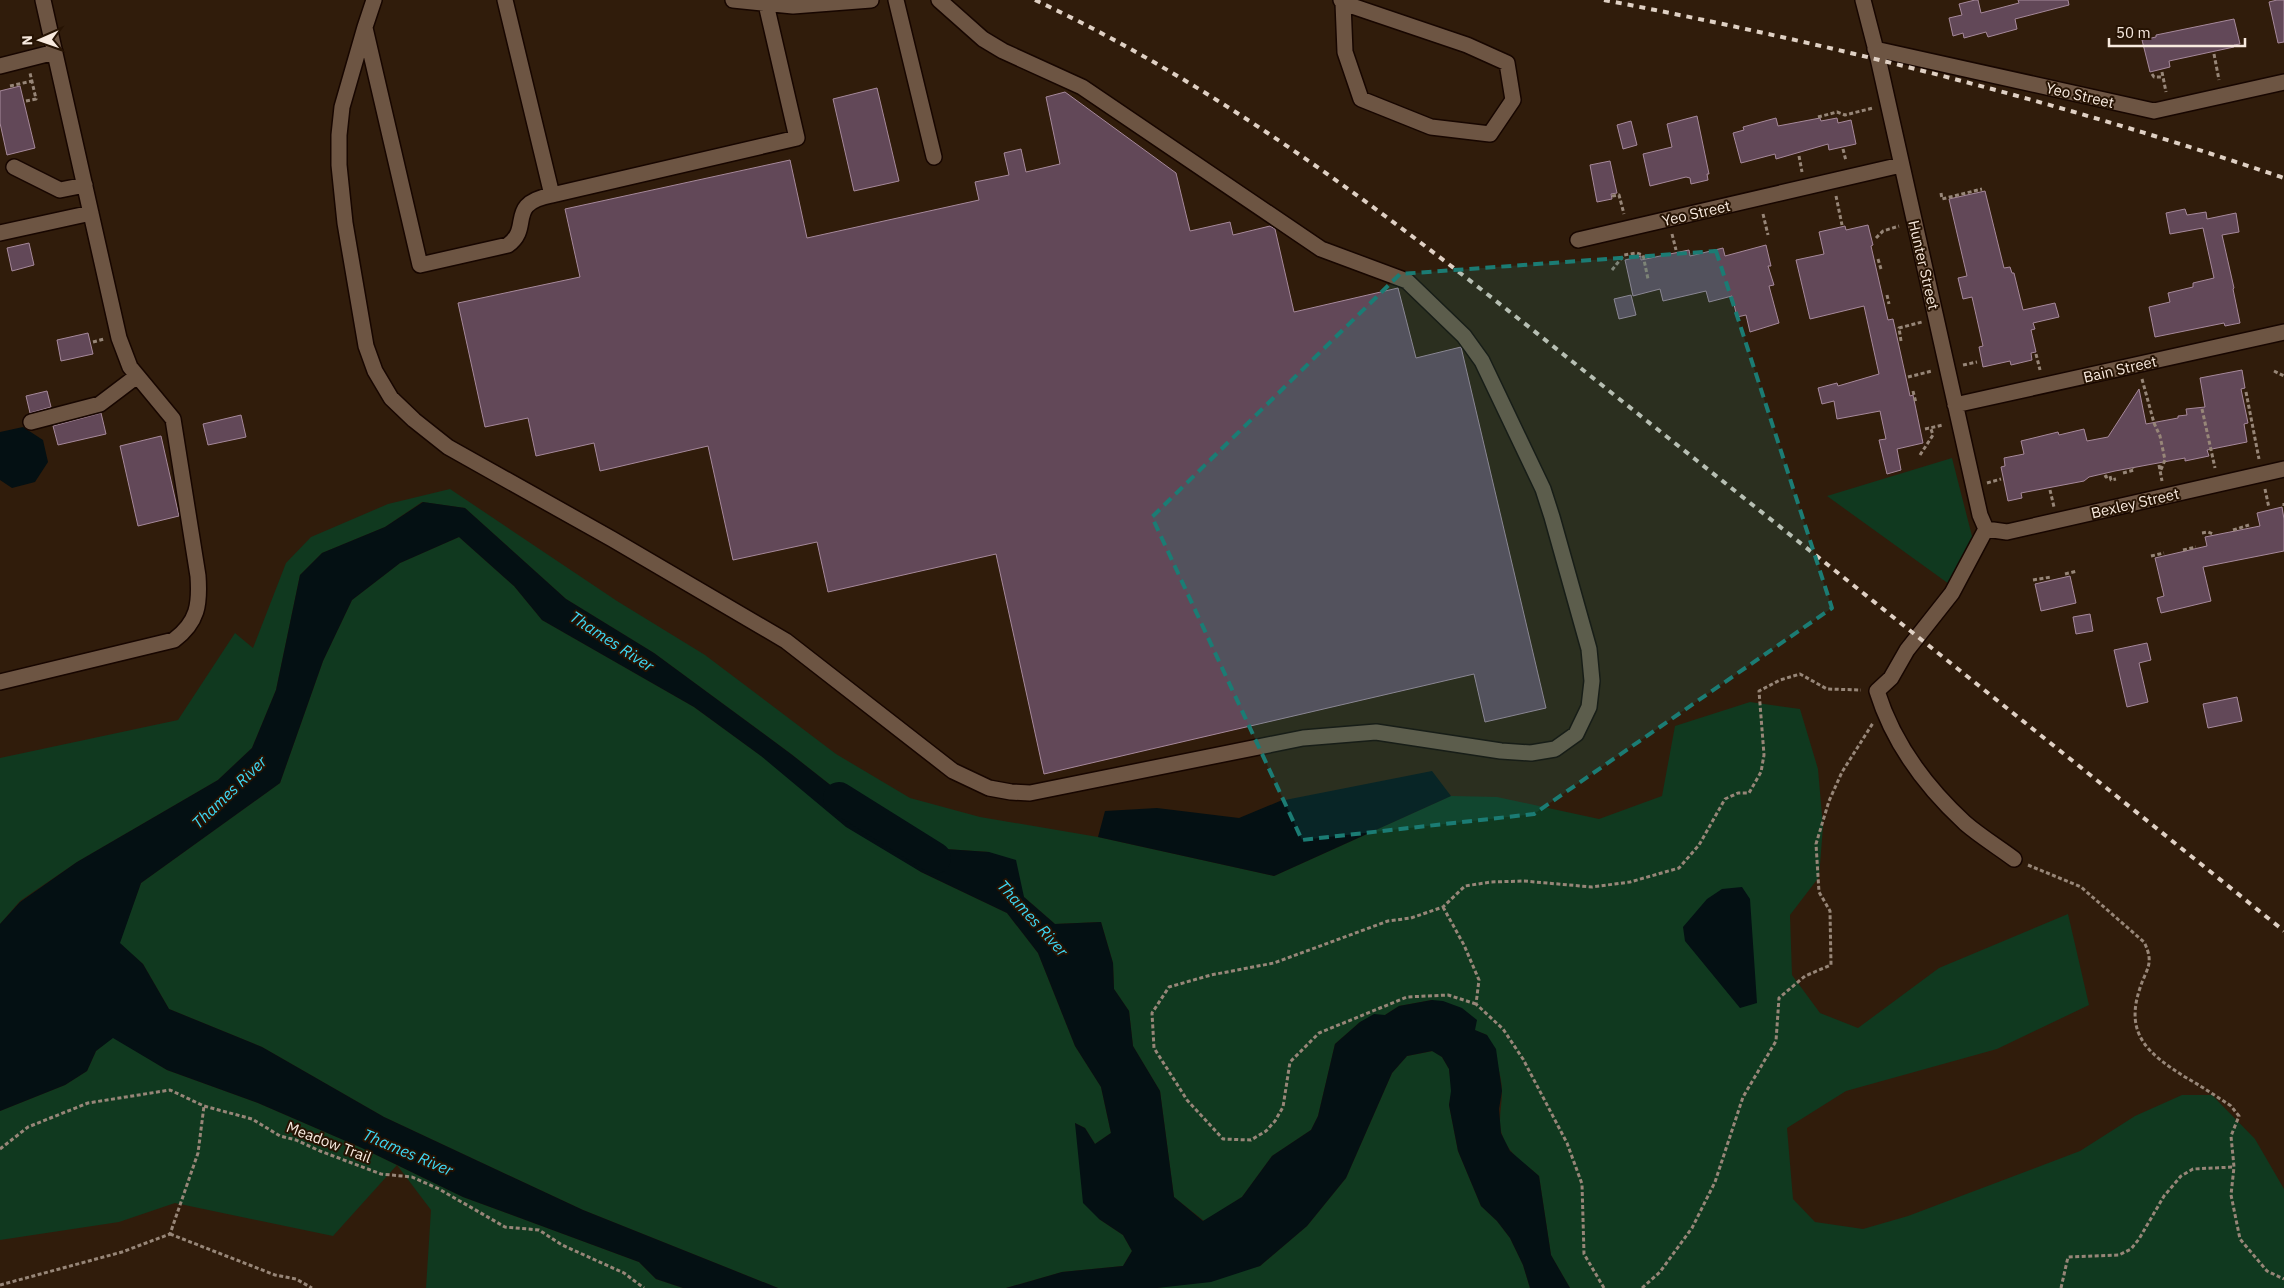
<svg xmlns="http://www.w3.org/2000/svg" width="2284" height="1288" viewBox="0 0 2284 1288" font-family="'IBM Plex Sans',sans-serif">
<rect width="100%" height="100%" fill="#301c0b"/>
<path fill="#10391f" d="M1952 458 1973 540 1949 584 1827 496Z
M450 489 617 601 705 655 836 754 910 798 980 817 1098 837 1274 876 1451 796 1497 797 1599 819 1662 796 1675 726 1750 702 1800 709 1818 769 1823 827 1819 877 1790 915 1792 975 1820 1013 1858 1028 1939 968 2068 914 2089 1005 1997 1049 1846 1091 1787 1128 1793 1199 1815 1222 1863 1229 1908 1216 2080 1151 2135 1116 2182 1095H2212L2255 1139 2284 1189V1288H1570L1551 1255 1539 1176C1530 1168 1517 1159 1510 1150 1494 1128 1502 1113 1502 1091 1502 1072 1492 1052 1487 1035L1474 1030 1432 1000 1399 1006 1385 1015 1360 1022 1335 1044 1318 1116 1311 1130 1272 1156 1242 1197 1204 1221 1174 1197 1160 1091 1133 1046 1129 1011 1114 989 1113 963 1101 922 1055 924 1024 897 989 852 945 849 890 832 791 754 654 653 566 599 465 508 422 502 385 527 322 553 300 575 276 690 252 748 218 780 77 862 20 901 0 924V758L178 720 235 633 253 648 286 563 311 537 388 504Z
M459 537 514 586 542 620 694 707 921 872 1007 913 1038 953 1075 1046 1101 1087 1111 1133 1095 1144 1085 1128 1075 1123 1099 1219 1123 1235 1132 1251 1123 1266 1062 1272 1006 1288H778L583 1210 384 1117 262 1047 169 1009 143 964 119 943 141 883 280 783 323 661 352 600 400 563Z
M113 1037 167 1070 258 1103 362 1148 463 1197 639 1262 656 1279 683 1288H426L431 1210 397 1165 333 1236 175 1203 119 1222 0 1240V1111L65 1085 87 1071 96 1051Z
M1433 1051 1442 1057 1449 1069 1452 1091 1449 1105 1458 1151 1481 1206 1497 1221 1510 1238 1523 1265 1530 1288H1157L1260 1266 1307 1226 1346 1178 1392 1073 1407 1056Z"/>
<path fill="#041013" d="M23 427 43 440 48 462 35 482 12 488 0 480V432Z
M423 502 465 508 566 599 654 653 791 754 890 832 945 849 989 852 1016 860 1024 897 1055 924 1101 922 1113 963 1114 989 1129 1011 1133 1046 1160 1091 1174 1197 1203 1221 1242 1197 1272 1156 1311 1130 1318 1116 1335 1044 1360 1022 1374 1014 1385 1015 1399 1006 1432 1000 1443 1001 1462 1008 1477 1020 1475 1030 1487 1035 1496 1049 1502 1091 1499 1109 1501 1133 1510 1151 1539 1176 1551 1255 1570 1288H1530L1523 1265 1510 1238 1497 1221 1481 1206 1458 1151 1449 1105 1451 1091 1449 1069 1442 1057 1432 1051 1407 1056 1392 1073 1346 1178 1307 1226 1260 1266 1211 1282 1157 1288H1006L1062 1272 1123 1266 1132 1251 1123 1235 1099 1219 1083 1203 1075 1123 1085 1128 1095 1144 1111 1133 1101 1087 1075 1046 1038 953 1007 913 921 872 846 827 761 756 694 707 542 620 514 586 459 537 400 563 352 600 323 661 280 783 141 883 120 943 143 964 169 1009 262 1047 384 1117 583 1210 778 1288H683L656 1279 639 1262 463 1197 362 1148 258 1103 167 1070 113 1038 96 1051 87 1071 65 1085 0 1111V924L20 902 77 862 218 780 252 748 276 690 300 575 322 553 385 527Z
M1432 771 1451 796 1274 876 1098 837 1105 811 1157 808 1239 818 1280 801Z
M1742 887 1750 899 1757 1003 1740 1008 1685 941 1683 927 1707 899 1722 889Z"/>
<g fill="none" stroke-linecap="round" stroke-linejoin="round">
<path stroke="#041013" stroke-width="32" d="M839 798 935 858"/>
</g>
<path fill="#624858" stroke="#a6899b" d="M1975 0H1978L1981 13 2019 3 2018 0H2068L2069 5 2015 19 2017 29 1988 37 1986 32 1964 38 1963 33 1953 36 1949 18 1962 15 1959 4Z
M2277 0H2284V42L2278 43 2269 2Z
M2234 19 2240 44 2234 45V47L2169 61 2170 67 2150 72 2142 40 2156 37V35Z
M20 86 35 148 7 155 0 123V91Z
M877 88 899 181 854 191 833 99Z
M1065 92 1176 173 1190 231 1230 222 1233 235 1270 226 1275 229 1294 312 1398 288 1416 358 1461 347 1546 708 1485 722 1474 674 1044 774 996 554 828 592 817 542 733 560 708 446 600 471 594 443 536 456 528 418 485 427 458 303 580 277 565 209 790 160 807 238 979 200 975 182 1009 175 1004 153 1021 149 1026 172 1060 164 1046 97Z
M1697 116 1709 174H1707L1708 180 1691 184 1690 178 1686 177 1650 186 1643 154 1672 147 1667 124Z
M1776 118 1778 126 1820 118 1821 121 1837 118 1838 123 1851 120 1856 144 1829 150 1828 144 1776 159 1775 154 1741 163 1733 133 1744 130 1743 127Z
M1631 121 1637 145 1623 149 1617 125Z
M1610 161 1617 193 1611 194 1612 199 1597 202 1590 165Z
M1985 191 2004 268 2010 267 2012 273H2014L2023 310 2055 303 2059 317 2033 323 2035 329 2031 330 2036 352 2031 353 2032 360 2011 365 2010 361 1983 367 1979 347 1983 346 1972 297 1963 299 1958 278 1967 276 1949 199Z
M2185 209 2187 215 2206 212 2207 219 2236 213 2239 232 2222 235 2234 288 2233 289 2240 323 2225 326 2224 323 2155 337 2149 307 2170 302 2168 293 2193 287V283L2214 278 2203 228 2170 234 2166 213Z
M1868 225 1873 245 1871 246 1888 320 1893 319 1910 396 1913 395 1923 443 1897 449 1901 470 1887 474 1879 440 1886 439 1880 411 1837 419 1834 401 1822 404 1818 388 1837 383 1838 386 1879 374 1864 306 1810 319 1796 260 1824 254 1819 232 1845 226 1846 230Z
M29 243 34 265 12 271 7 248Z
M1766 245 1771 266H1768L1774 285 1769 286 1779 323 1750 332 1746 315 1737 317 1732 296 1709 302 1706 291 1663 301 1660 289 1633 296 1625 260 1641 256V260L1689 250 1690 256 1723 248 1725 256Z
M1631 295 1636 315 1619 319 1614 299Z
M88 333 93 354 61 361 57 340Z
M2242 370 2245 388 2241 389 2248 423 2244 424 2247 442 2207 450 2209 456 2185 461V458L2115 471 2089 477 2084 481 2021 493 2022 498 2008 501 2001 467 2005 466 2004 458 2024 454 2021 441 2058 432 2059 435 2084 429 2087 441 2108 437 2139 389 2146 424 2178 418V416L2187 415 2186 409 2205 407 2200 378Z
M47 391 51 407 30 413 26 396Z
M101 413 106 434 58 445 53 426Z
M241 415 246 437 208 445 203 424Z
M161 436 179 516 138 526 120 446Z
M2282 507 2284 519V551L2203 567 2211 601 2161 613 2157 598 2164 596 2155 558 2207 546 2205 537 2260 526 2257 513Z
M2070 576 2076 603 2041 611 2035 584Z
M2090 614 2093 631 2076 634 2073 617Z
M2147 643 2151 660 2139 663 2148 702 2127 707 2114 650Z
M2237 697 2242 721 2208 728 2203 704Z"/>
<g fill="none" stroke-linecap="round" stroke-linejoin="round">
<defs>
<path id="minor" d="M374 0 365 27 342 107 339 135V165L345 223 366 346 375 371 391 398 414 420 448 447 612 539 786 641 953 771 989 788 1011 792 1030 793 1303 738 1376 732 1501 751 1531 753 1555 749 1576 734 1589 707 1592 681 1589 649 1552 517 1543 489 1482 361 1464 336 1407 281 1321 249 1082 87 1003 51 983 39 939 0
M505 0 552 195 797 138 766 4
M733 0 793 6 871 0
M896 0 934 157
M1341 0 1343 3 1467 45 1507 63 1513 100 1490 134 1431 127 1361 99 1345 52 1343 3
M1863 0 1878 58 1980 515 1986 529
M365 28 420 265 508 245C533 227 505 204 552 195
M1875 49 2154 111 2284 82
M0 66 55 52
M14 167 60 190 85 185
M0 233 91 213
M1578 240 1901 165
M1955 405 2284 332
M31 422 100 404 137 376
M1986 529 1952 593 1907 650 1891 678 1877 691C1893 743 1925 786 1965 823 1980 836 1998 847 2014 859
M1986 529 2007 532 2284 469
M0 682 174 640C198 622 200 604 198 576L173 419 130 367 119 338 43 0"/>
</defs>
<use href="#minor" stroke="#170600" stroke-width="18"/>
<path stroke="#978678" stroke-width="3" stroke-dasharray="4 2.5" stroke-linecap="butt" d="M2214 54 2219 80
M2162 72 2166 92
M2152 74 2154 77H2163
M10 86 32 81
M26 101 36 99 30 73
M1818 117 1837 112 1845 115 1873 108
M1843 149 1846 161
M1799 156 1802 172
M1941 193 1942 199 1982 189
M1612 196 1619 195 1624 214
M1836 196 1842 225
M1763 214 1768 235
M1672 234 1676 250
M1876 238 1883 231 1899 226
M1878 259 1881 269
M1612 270 1624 255 1636 253 1643 255 1648 279
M1887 295 1889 304
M1901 341 1899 328 1922 322
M93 342 104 339
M2036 354 2040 370
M1963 365 1977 362
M2274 371 2284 376
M1908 377 1932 371
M2142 379 2154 423 2160 436 2165 460 2160 472
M1913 391 1916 403
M2246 392 2259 459
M2202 409 2215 468
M1925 429 1943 425
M1920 455 1933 435 1931 429 1928 428
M2159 465 2162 481
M2123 473 2134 470 2133 468
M2105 475 2106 477 2110 476 2111 480 2116 479
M1987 483 2001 479
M2265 489 2269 508
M2050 490 2054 507
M2284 503V506
M2233 530 2249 525
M2202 533 2208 532 2213 534
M2183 550 2196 547
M2151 556 2164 553
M2065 574 2077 571
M2033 580 2051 577
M2028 865 2081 887 2144 942C2155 964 2146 969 2140 988 2124 1035 2149 1054 2185 1077 2201 1086 2216 1096 2231 1106L2239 1116 2231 1136 2234 1167 2231 1195 2240 1239 2267 1271 2284 1279
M1443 907 1464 945 1479 980 1476 1004 1503 1029 1523 1059 1567 1143 1582 1184 1584 1254 1604 1288
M1476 1004 1448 995 1407 997 1319 1033 1290 1062 1283 1107 1275 1121 1266 1131 1251 1140 1223 1139 1187 1100 1154 1048 1152 1013 1169 987 1211 975 1274 963 1388 921 1411 918 1443 907 1465 886 1491 882 1524 881 1592 887 1630 882 1679 868 1699 845 1725 799 1738 793H1749L1761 772 1764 755 1759 691 1780 680 1800 674 1827 689 1861 690
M0 1149 28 1127 88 1103 170 1090 204 1106 252 1119 280 1136 296 1140 320 1151 381 1174 412 1177 439 1189 505 1227 539 1230 562 1245 624 1273 644 1288
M170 1234 275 1275 296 1279 312 1288
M0 1285 122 1252 170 1234 198 1153 204 1106
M1642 1288 1660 1272 1692 1228 1715 1182 1743 1097 1776 1041 1779 998 1805 976 1831 965 1830 911 1819 892 1816 844 1829 801 1842 772 1873 723
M2061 1288 2068 1257 2119 1255 2131 1249 2139 1239 2164 1196 2181 1176 2193 1169 2234 1167"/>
<use href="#minor" stroke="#6d5543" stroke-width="15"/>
<path stroke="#dfd0c4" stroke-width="4" stroke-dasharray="6 6" stroke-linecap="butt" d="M1035 0C1261 106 1453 267 1647 421 1860 590 2072 760 2284 931
M1604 0C1834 44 2061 102 2284 178"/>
</g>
<path fill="#1b7c74" fill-opacity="0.2" stroke="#1b7c74" stroke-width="4" stroke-dasharray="10 6" stroke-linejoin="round" d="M1716 251 1832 608 1534 814 1302 840 1152 517 1400 274Z"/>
<g text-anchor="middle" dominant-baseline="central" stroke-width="4" stroke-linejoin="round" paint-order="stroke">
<g font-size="15" fill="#f8eadf" stroke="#261303">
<text transform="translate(2080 95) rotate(13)">Yeo Street</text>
<text transform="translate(1696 213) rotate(-13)">Yeo Street</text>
<text transform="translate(1924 265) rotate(77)">Hunter Street</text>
<text transform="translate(2120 369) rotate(-13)">Bain Street</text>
<text transform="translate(2135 503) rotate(-13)">Bexley Street</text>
<text transform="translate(329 1142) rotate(21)">Meadow Trail</text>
</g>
<g font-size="16" font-style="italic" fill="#3ed8f5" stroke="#261303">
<text transform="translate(612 641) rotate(33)">Thames River</text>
<text transform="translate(229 792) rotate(-44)">Thames River</text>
<text transform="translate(1033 918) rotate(48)">Thames River</text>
<text transform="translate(408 1152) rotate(23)">Thames River</text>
</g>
</g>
<g transform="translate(40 40) rotate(268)" stroke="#261303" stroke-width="4" paint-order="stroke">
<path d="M0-4L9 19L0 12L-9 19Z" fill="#f8eadf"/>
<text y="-8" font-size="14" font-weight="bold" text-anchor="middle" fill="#f8eadf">N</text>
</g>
<path d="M2109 38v8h136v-8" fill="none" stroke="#f8eadf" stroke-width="2.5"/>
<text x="2116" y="38" font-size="15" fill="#f8eadf" stroke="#261303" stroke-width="4" paint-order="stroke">50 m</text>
</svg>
